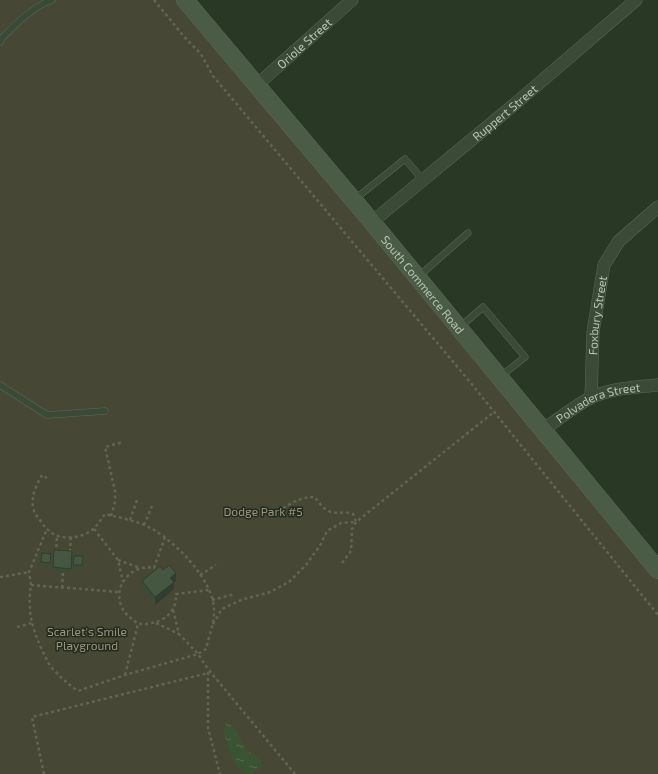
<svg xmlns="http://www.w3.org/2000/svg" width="658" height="774" viewBox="0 0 658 774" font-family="'Exo 2',sans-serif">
<defs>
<pattern id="water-ripples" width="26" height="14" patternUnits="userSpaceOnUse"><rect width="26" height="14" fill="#3a5433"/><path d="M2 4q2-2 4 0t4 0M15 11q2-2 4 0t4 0" fill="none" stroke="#546b4e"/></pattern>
</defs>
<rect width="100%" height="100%" fill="#293824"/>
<path fill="#464734" d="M0 0H181L658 576V774H0Z"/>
<path fill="url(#water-ripples)" d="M226 721 234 727 245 749 260 759 262 767 250 774 241 771 234 761 224 735Z"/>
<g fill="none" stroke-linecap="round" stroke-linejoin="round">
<defs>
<path id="lane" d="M0 42 2 38C17 23 32 7 52 0
M355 199 405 159 423 180
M419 276 468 233
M460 327 483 307 525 357 501 376
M0 385 47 415 105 411"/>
<g id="street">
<path id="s1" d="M257 85 352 0"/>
<path id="s2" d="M372 222 516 103 636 0"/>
<path id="s3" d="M591 398 593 332 604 265 619 241 658 207"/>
<path id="s4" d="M543 430C558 419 574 407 590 398 611 388 636 387 658 385"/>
</g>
<g id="secondary">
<path id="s5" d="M185 0 372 222 658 570"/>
</g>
</defs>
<use href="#lane" stroke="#5b6958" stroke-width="7"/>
<use href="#street" stroke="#5b6958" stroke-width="13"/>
<use href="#secondary" stroke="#5b6958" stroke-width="18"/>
<path stroke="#5f6654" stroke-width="2.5" stroke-dasharray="3 3" stroke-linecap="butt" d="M154 0 186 39 201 54 213 76 470 382 658 615
M47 478 42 475C37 484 31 495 33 506 33 512 37 516 40 520 44 526 48 531 55 535 66 540 85 537 93 529 98 525 101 519 105 514 121 518 139 521 154 530 177 544 212 579 214 608 215 622 209 636 206 649L198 654 125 675 78 691C68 684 60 677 52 668 48 664 46 657 43 652 32 628 27 612 31 585L119 592
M111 516 115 502V491L105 447 123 442
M130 520 137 500
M144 525 152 506
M94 529 118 560 123 582
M165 537 154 568C133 563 113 585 121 605 124 614 131 618 138 624 157 625 177 617 176 594L209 590
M70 552 71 537
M56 553 57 535
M118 560 140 568
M342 563 351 551 352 529 356 522 494 412
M200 575 216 565
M0 577 29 572
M31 585 29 572 47 529
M62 588 63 572
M212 600 235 594
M173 610 179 634 198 654 208 669 295 774
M156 623 179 634
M213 624 222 609 241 600 270 592 289 582 306 565 321 544 327 531 341 523 356 522 353 514C346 511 338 514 331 512 324 510 319 503 315 497 301 497 293 502 282 509
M17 627 32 623
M208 672V728L220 774
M125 675 138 624
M44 774 32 717 208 673"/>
<use href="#lane" stroke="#3b4937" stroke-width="6"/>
<use href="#street" stroke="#3b4937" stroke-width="12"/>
<use href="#secondary" stroke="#4a5b46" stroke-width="17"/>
</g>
<path fill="#3c4b38" d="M72 551 71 572 53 571V567Z
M74 556H83L82 569 73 568Z
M51 557 50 567 41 566V562Z
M163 570 176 581 174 582V589L155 605 142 588V581Z"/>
<path fill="#313d2e" d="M176 573V581L174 582V589L155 605V597L170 578Z"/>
<path fill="#465741" stroke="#313d2e" d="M54 550 72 551 71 569 53 567Z
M42 553 51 554 50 563 41 562Z
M74 556H83L82 565H73Z
M169 565 176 573 170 578 174 582 155 597 142 581 160 566 163 570Z"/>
<g text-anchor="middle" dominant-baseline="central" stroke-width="3" stroke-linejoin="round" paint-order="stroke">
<g font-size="12" fill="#b6c4b3" stroke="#202d1d">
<text stroke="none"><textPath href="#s1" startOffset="63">Oriole Street</textPath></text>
<text stroke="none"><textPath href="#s2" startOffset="172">Ruppert Street</textPath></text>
<text stroke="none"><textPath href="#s5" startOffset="371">South Commerce Road</textPath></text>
<text stroke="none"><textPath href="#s3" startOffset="83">Foxbury Street</textPath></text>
<text stroke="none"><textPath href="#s4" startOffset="63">Polvadera Street</textPath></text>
</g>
<g font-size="12" fill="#a39082" stroke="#202d1d">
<text x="263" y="511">Dodge Park #5</text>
<text x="87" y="631">Scarlet's Smile<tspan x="87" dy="14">Playground</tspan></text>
</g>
</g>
</svg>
